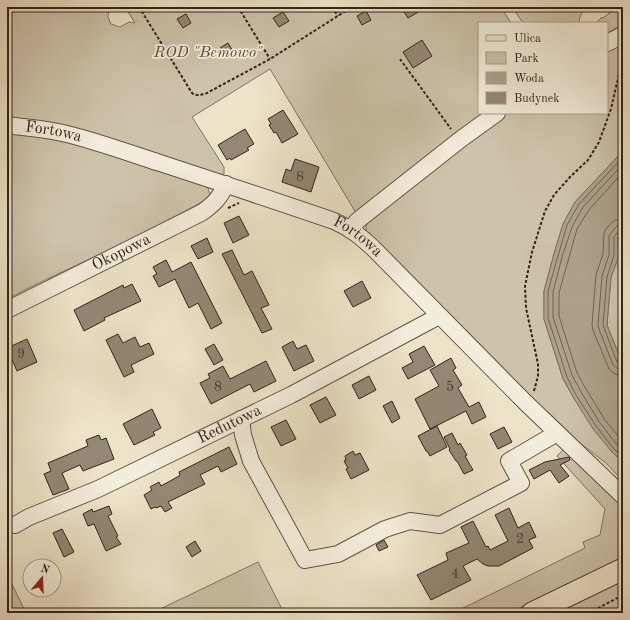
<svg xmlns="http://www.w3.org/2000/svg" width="630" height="620" viewBox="0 0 630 620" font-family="'Old Standard TT',serif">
<rect width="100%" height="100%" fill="#ede3c8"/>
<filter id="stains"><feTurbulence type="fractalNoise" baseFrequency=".005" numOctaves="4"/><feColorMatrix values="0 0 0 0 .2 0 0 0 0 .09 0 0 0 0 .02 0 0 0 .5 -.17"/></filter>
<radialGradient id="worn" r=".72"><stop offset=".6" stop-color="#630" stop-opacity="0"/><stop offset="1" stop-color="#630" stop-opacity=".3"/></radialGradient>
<path fill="#cdc3aa" stroke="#807461" d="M7 7H109L108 17 111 24 120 27 129 22 135 23 125 7H501L511 23H479V113H484L356 213 270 69 192 117 224 167V174L218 176 7 120Z
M512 7H584L580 17 579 23H523Z
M616 9H623V24L607 33V23H599L597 22 602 17 603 18 608 14Z
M623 43V151L575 202 563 224 554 254 544 291V319L563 379 573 397 612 452 623 462V478L616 474 607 464 579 442 548 412 545 414 436 305 438 302 425 289 422 292 366 233V226L367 223 443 160 506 113H607V52Z
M7 130 87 146 195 179 208 188 210 195 207 201 200 203 135 238 47 279 7 299Z
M623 232V365L607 325 611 277 619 256 618 238Z
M563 450 593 474 623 506V558L509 613H453L585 548 583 542 600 535 605 509 557 456Z
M258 562 284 613H152Z
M7 574 26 613H7Z
M623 580V613H555Z"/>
<path fill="#aea28c" stroke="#7d705e" d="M623 151V232L618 238 619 256 611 277 607 325 623 365V462L612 452 593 429 573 397 563 378 544 319V291L554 254 563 224 575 202Z"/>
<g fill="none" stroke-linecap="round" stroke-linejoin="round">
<path stroke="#706352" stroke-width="1" d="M623 157 579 204 567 225 558 256 548 291V318L567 377 576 395 596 426 614 449 623 457
M623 164 583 207 572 227 562 257 553 292V317L572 375 581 392 600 423 618 446 623 450
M623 172 588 211 577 229 559 293V316L577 373 586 389 605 420 623 442
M623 219H618L612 222 606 229 604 233 603 254 596 275 592 325 593 330 609 369 615 374 623 376
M623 225H619L616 227 611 233 609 236V255L602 276 598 325 599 329 613 365 618 369 623 370
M623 230 619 231 614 237V255L607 277 603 325 617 362 620 364 623 365"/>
</g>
<path fill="#948774" stroke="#332418" d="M401 7H427L408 18Z
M366 11 371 20 362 25 357 16Z
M283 12 289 21 279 27 273 18Z
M186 14 191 23 183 28 177 19Z
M422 40 432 56 413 68 403 52Z
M228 43 234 53 226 58 220 48Z
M283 110 298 134 282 143 276 132 274 133 269 125 271 124 268 119Z
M245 129 254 144 247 148 249 150 231 160 230 158 227 160 218 145Z
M295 159 319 167 311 192 282 182 286 169 291 171Z
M239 216 249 235 233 243 224 223Z
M207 238 213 252 198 259 191 246Z
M232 250 244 275 252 271 269 305 261 308 272 329 262 333 222 254Z
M166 260 172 272 191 262 222 323 211 329 198 303 189 308 175 279 159 287 153 276 157 274 153 267Z
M362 281 371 298 353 307 344 291Z
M132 284 141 301 104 318 105 320 84 331 74 310 123 285 124 288Z
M118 334 123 343 135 337 140 347 149 343 154 354 131 365 134 372 124 377 106 340Z
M27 339 37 362 17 371 7 348Z
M293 341 297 349 306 345 314 361 294 371 282 347Z
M214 344 223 360 214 365 205 349Z
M424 346 435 365 408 379 402 368 413 362 409 354Z
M451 358 456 368 453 370 462 385 458 388 469 407 479 402 486 417 472 424 466 411 430 429 415 399 439 386 430 370Z
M266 361 276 381 254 392 250 384 211 404 200 383 210 378 208 374 223 366 230 379Z
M369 376 376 390 359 399 352 385Z
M326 397 336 415 320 423 310 405Z
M392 401 400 418 392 423 383 406Z
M152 409 161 428 153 432 155 435 134 445 123 424Z
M286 420 296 439 281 446 271 427Z
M437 426 447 447 430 456 427 451H426L418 436Z
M504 427 512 442 498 449 490 434Z
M452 433 458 445 460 443 467 455 465 456 473 470 464 474 457 461H456L449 450 450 449 444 437Z
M99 435 101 440 106 438 114 459 83 471 80 465 62 473 69 489 53 495 44 474 51 471 48 463 88 446 86 440Z
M229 447 237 464 221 472 218 466 200 475 205 484 168 502 172 508 165 512 161 506 156 508 155 507 151 509 144 495 152 490 150 487 159 482 161 486 179 476 180 475 179 472Z
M353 451 355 455 360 453 369 470 351 479 346 469 348 468 344 461 346 460 345 456Z
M569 457 570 460 560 465 569 476 559 483 550 470 534 479 529 470 545 462Z
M109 506 112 514 108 516 118 536 116 537 121 544 106 551 94 524 88 526 83 514 92 509 93 512Z
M509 508 518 528 529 522 536 537 529 540 533 548 499 566H488L483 564 477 559 463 566 471 580 431 600 417 575 448 560 446 553 469 543 461 527 473 521 486 547 488 546 490 550 508 541 495 515Z
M62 529 74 552 64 557 53 533Z
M384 540 388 547 379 551 376 545Z
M195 541 201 551 192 557 186 547Z"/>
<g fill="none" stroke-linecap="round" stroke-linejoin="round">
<defs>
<g id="minor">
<path d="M607 43 623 35"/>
<path id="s1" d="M7 125C27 128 47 129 67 134 99 142 129 153 160 163 218 182 276 201 334 221 350 228 360 236 373 248L526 403 623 496"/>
<path d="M351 230 357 221 461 139 497 113"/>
<path id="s2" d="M7 310 201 213C213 205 220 198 226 184"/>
<path d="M241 419 243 435 251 461 305 560 338 554 385 529 410 521 440 525 521 483 509 461 557 433"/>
<path id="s3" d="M15 525 29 517 98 489 291 395 439 316"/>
</g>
<path id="major" d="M532 613 623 569"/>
</defs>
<use href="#minor" stroke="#625444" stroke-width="18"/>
<use href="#major" stroke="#332418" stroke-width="23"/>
<path stroke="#332418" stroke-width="2" stroke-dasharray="3 2" stroke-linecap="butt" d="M139 7 192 93C196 96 200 95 205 94L270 59 352 7
M238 7 270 59
M332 7 338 16
M400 59 451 129
M228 208 239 203
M534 391 538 376V364L526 308 525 286 532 252 545 211 554 195 570 177 588 160 599 142 611 109 619 74 621 52
M623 595V613
M589 613 623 595"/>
<use href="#minor" stroke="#f3eddb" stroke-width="16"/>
<use href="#major" stroke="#ede3c8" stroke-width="21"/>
</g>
<g text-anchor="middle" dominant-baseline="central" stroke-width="3.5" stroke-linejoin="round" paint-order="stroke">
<g font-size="14" fill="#4b3d2f">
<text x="300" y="177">8</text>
<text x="21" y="354">9</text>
<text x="218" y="387">8</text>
<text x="450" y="387">5</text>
<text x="520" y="539">2</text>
<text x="455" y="574">4</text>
</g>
<g font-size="16" font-style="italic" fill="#5a4c3c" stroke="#f3eddb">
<text x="208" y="53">ROD "Bemowo"</text>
</g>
<g font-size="16" fill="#332418" stroke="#f3eddb">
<text stroke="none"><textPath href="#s1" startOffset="47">Fortowa</textPath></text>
<text stroke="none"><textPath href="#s1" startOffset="370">Fortowa</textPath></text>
<text stroke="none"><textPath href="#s2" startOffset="128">Okopowa</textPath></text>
<text stroke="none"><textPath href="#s3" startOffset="237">Redutowa</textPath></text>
</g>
</g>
<rect width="630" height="620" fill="none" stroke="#ede3c8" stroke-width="24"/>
<rect x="8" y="8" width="614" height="604" fill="none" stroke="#332418" stroke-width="2"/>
<rect x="12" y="12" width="606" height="596" fill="none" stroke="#332418"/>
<rect x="478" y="22" width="130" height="92" fill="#f3eddb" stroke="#a69d8d"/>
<rect x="486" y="35" width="20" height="6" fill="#ede3c8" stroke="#a69d8d"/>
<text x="514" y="42" font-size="12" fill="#332418">Ulica</text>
<rect x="486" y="52" width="20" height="12" fill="#cdc3aa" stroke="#a69d8d"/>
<text x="514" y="62" font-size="12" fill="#332418">Park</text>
<rect x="486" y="72" width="20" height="12" fill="#aea28c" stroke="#a69d8d"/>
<text x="514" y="82" font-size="12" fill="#332418">Woda</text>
<rect x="486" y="92" width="20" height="12" fill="#948774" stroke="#a69d8d"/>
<text x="514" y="102" font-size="12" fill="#332418">Budynek</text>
<g transform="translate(42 578) rotate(19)"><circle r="19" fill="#f3eddb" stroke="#a69d8d"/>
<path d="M0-3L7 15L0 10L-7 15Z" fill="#8f2418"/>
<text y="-6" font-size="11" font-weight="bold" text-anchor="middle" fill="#332418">N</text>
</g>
<rect width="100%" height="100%" filter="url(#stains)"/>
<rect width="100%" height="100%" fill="url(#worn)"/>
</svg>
